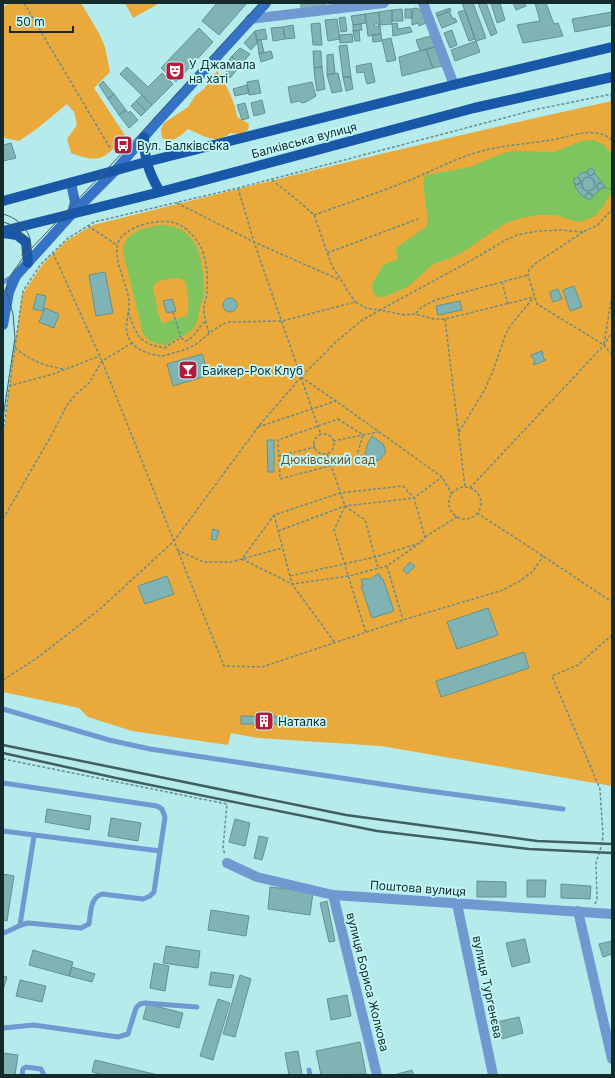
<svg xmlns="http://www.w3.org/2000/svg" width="615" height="1078" viewBox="0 0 615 1078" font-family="Inter,sans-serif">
<rect width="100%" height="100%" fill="#b6ebec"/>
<path fill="#eaaa3b" d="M9 3H81L100 35 105 47 110 72 94 88 126 137C120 142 107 157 99 158 90 160 79 156 71 153L67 139 77 125 74 112 67 104 38 128 19 141 5 138 3 134V7Z
M125 3H157L158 4 133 18Z
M217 71C224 80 237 106 237 117L249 124 248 130 241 134 230 133C228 135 225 137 222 138 211 142 198 133 188 129L180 136 169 142 162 138 161 129 164 123 188 107 195 96 204 89Z
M612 101V786L381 746 258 738 231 733 228 745 132 731 88 717 79 708 3 692V440L9 386 22 295 43 264 66 241 93 225C266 182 438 139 612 101Z"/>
<path fill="#7ec45f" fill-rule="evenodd" d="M594 140 604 145 612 154V192L603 207 595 216 586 220 577 222 556 215H537L518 219 504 224 460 254 432 265 409 286 401 290 383 297H378L373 293 372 285 383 265 398 259 396 248 426 227 428 222 423 182 426 175 470 167 501 154 513 151 555 152 581 141Z
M160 225C191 225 201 248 203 275 203 281 205 287 204 293 204 298 201 303 200 308 198 316 198 323 192 330 186 337 175 337 166 345 156 344 149 342 143 334L123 252C123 232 144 228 160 225ZM180 278 185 281C188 292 190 304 187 316 178 317 171 322 162 323 157 313 158 311 156 301 156 297 153 293 153 289 154 278 172 279 180 278Z"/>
<path fill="#80b3b3" stroke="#609293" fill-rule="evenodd" d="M217 3H247L219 35 202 21Z
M301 3H325L326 7 301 9Z
M462 3H473L486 38 476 41Z
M478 3H486L497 33 491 36Z
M491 3H500L505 20 497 23Z
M513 3H525L526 6 516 10Z
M535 3H546L554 24 558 23 563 36 523 43 517 25 540 21Z
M416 8 421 10 426 23 419 26 418 23 412 25V9Z
M450 8 451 11 437 16 436 13Z
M402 9 403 21H392V10Z
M405 9H412V18H405Z
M392 10V24L380 25 379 12Z
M465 10 475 39 469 41 458 12Z
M449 11 453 19 455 18 457 22 442 28 437 16Z
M379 12 380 25 379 26 378 24H374L375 27 380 26 381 34 368 36 365 14Z
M612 12V25L575 32 572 19Z
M365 14 366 23 353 25 351 16Z
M345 17 347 31 341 32 339 18Z
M337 19 340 39 328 41 325 20Z
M320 23 322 45H313L311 24Z
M397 23 398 29 410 27 412 32 393 36 392 24Z
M361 24 362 30 353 31V25Z
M293 25 295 38 285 39 283 27Z
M283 27 285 39 273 41 271 28Z
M199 28 213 42 176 82 161 68Z
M265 29 267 39 257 40 255 31Z
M359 30 360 41H355L353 31Z
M452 30 457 45 450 48 444 33Z
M255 31 257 43 251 50 244 43Z
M352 34 353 42 340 43 339 35Z
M381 34 382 41 373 42 372 35Z
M431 36 435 47 420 51 416 40Z
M391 38 396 60 387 62 382 40Z
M257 40H261L264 52 259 54Z
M476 41 480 52 455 61 451 50Z
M347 45 351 77H343L339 46Z
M435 47 442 66 433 68 426 49Z
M240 48 250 54 239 67 232 56Z
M426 49 433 68 402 76 399 57Z
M271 51 273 58 261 62 259 54Z
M313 51H321L322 67 314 68Z
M333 54 335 73 327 75V55Z
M232 56 239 67 230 78 224 67Z
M371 63 375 82 367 84 364 72 357 73 356 66Z
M127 67 148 87 162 73 173 84 152 105 120 74Z
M322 67 325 89 317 91 315 80 314 68Z
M338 73 342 91 332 93 327 75Z
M343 77H351L353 89 346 91Z
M258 80 261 93 249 95 247 82Z
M103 81 114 94 108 99 99 85Z
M312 82 316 96 306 102 302 103 299 101 291 103 288 87Z
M247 85 249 93 235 96 233 89Z
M114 94 126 110 119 115 108 99Z
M142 95 152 105 146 111 136 101Z
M262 100 265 113 254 116 251 103Z
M136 101 146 111 141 116 131 106Z
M245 103 249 118 242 120 237 105Z
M126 110 128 113 130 111 138 120 129 128 119 115Z
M11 143 16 158 3 161V145Z
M587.5 172a3.5 3.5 0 1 1 7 0a3.5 3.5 0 1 1-7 0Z
M587 172 588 175 590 176 594 173 596 175 601 182 597 186 598 189 600 190 593 196H592L589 193 586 194 585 197 581 195 576 188 575 184H579L580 182 578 176 581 173ZM589 177 593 179 595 186 593 190 586 191 583 188 582 182 585 178Z
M581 184a7 7 0 1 1 14 0a7 7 0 1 1-14 0Z
M573.5 181a3.5 3.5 0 1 1 7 0a3.5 3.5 0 1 1-7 0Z
M596.5 186a3.5 3.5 0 1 1 7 0a3.5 3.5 0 1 1-7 0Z
M585.5 196a3.5 3.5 0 1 1 7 0a3.5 3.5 0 1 1-7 0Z
M105 272 113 313 96 316 89 275Z
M574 286 582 307 570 311 563 290Z
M558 289 562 299 553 302 550 292Z
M37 294 46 296 43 311 33 309Z
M223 305a7 7 0 1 1 14 0a7 7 0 1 1-14 0Z
M172 299 176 311 167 313 163 301Z
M460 301 462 310 438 315 436 306Z
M45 308 59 314 54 328 39 322Z
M542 351 543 353H542L544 359H545L546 360 534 365 533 363 535 362 533 357H531V355Z
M202 354 209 375 173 386 167 364Z
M372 436 383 444 385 449V454L379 460 366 463 365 453 368 443Z
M267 440H274V472H268Z
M213 529 219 531 216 540 211 539Z
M410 562 415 566 407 574 403 570Z
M379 573 381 579H383L394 611 372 618 361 586H363L361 579H371Z
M167 576 174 594 145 604 138 586Z
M488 608 498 635 457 649 447 622Z
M524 652 529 668 441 697 436 681Z
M241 716 287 717V724H241Z
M47 809 91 816 89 830 45 822Z
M111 818 141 823 138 841 108 836Z
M235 819 250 823 245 846 229 842Z
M259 836 268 838 262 860 254 858Z
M3 874 14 876 7 921 3 920Z
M527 880H546L545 897H527Z
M477 881 506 882V897H477Z
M561 884 591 886 590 899 561 898Z
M270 887 313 892 310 915 268 909Z
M327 901 335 941 329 942 320 903Z
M211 910 249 916 246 936 208 930Z
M525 939 530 962 512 967 506 943Z
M612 941V954L603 957 599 944Z
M166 946 200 951 198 968 163 963Z
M33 950 73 962 69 976 29 965Z
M154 963 169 966 165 991 150 988Z
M72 967 95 974 92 982 69 976Z
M211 972 234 975 231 988 209 985Z
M240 975 251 979 235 1037 223 1034Z
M3 976 7 977 3 990Z
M20 980 46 986 42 1002 16 996Z
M347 995 351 1016 331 1020 327 999Z
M218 999 230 1003 213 1060 200 1056Z
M147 1004 183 1013 179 1028 143 1019Z
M519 1017 523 1033 502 1039 497 1022Z
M360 1042 366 1074 321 1075 316 1051Z
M298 1051 302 1075H289L285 1053Z
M3 1053 18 1055 15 1075H3Z
M95 1060 158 1075H103L92 1072Z
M412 1070 414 1075H394Z"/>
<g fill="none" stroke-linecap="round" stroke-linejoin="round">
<path stroke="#678c8d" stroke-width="1.5" stroke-dasharray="3 2" stroke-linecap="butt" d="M24 3 110 148
M611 94 612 106
M272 180 302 204 314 215 332 266 355 302
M604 187 612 189
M238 188 254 242 321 435
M177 203 254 242 340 280
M314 215C344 204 375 194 405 182 431 172 455 158 482 151 504 145 528 144 551 140 571 137 595 125 612 140
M88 226 117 245
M583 232 536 263 529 270 528 275 537 304 604 345 612 355
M53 253 102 361 224 666 262 667 403 620 503 590 520 581 533 571 543 556
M327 253 418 219
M502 282 508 304
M128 312C138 336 137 343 165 348L171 343 181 338 186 341C198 335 196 328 206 321
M173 312 181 338
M416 313 422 307 435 300 528 275
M445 319 465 487
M209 333C207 326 204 317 204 309 204 303 207 297 207 291 208 276 207 257 199 244 193 234 183 224 171 222 156 219 123 227 118 243 112 259 128 284 129 302 130 316 121 330 132 343 138 351 152 355 162 356 165 356 170 354 173 353 181 351 189 349 196 344 207 336 215 327 228 322L282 321 355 302 366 308 380 310 470 261 506 240 517 235 538 231 561 230 583 232 598 225 612 209
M604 344 612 295
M15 348C30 360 44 366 63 369
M301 377 336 401 442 477 452 494
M9 386 53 374 100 356
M338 419 363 435 356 459 280 479 278 440Z
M258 427 336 401
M3 432 23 291 41 264 67 239 94 222 238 188 538 109 612 94
M459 432 485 389 493 371 505 336 510 326 534 297
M314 444a10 10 0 1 1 20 0a10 10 0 1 1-20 0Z
M333 441 378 432
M327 454 345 506 365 520 378 568
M279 456 315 447
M449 503a16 16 0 1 1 32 0a16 16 0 1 1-32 0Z
M470 488 604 345 612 332
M345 506 334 530 366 633
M477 513 543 556 612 602
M274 515 292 584 335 643
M3 519 51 436 67 405 76 394 89 383 102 361 132 343
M278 531 345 506 414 498 425 537 420 543 375 557 290 576
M425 537 457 517
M420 543 387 566 349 576 292 584 242 559 274 515 340 493 403 486 414 498 442 477
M177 550 204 562H231L282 548
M387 566 403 620
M3 680 37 658 100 609 174 541 258 427 301 377 337 341 361 321 380 310 405 315 415 314 434 319H445L534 297
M3 759 227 804 223 848 225 855
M595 904 597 899 596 863 602 844 603 834 600 789 552 676 578 665 612 635"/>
<path stroke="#7098d1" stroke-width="5" d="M3 282 15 276
M3 709 109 740 150 749 414 789 563 809
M3 783 157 806 162 809 165 817 154 892 150 896 143 899 102 894C90 898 91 912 89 924L81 928 28 923C19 925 12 930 3 933
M3 831 160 851
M20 925 34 836
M3 1028 34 1025 118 1037 128 1034 136 1008 140 1004 145 1003 197 1007
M309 1070 310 1075
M22 1075 23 1069 26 1067 41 1069 44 1075"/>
<path stroke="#7098d1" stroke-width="10" d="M423 3 454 85
M250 19 384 3
M227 863 257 877 333 895 612 914
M333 895 377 1075
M457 904 493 1075
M578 911 612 1059"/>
<path stroke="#3572c6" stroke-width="10" d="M71 183 75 202 72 213
M3 325 9 292 16 276 71 215 115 171 157 122 266 3"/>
<path stroke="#1958a9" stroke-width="10" d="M144 137C144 159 149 173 160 192
M3 201 146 162 461 83 612 47
M3 231 160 192 474 108 612 77
M3 233 17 235 26 242 28 263"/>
<path stroke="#425f60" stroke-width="1" d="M3 214C19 218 34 233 30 250
M3 222C22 227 26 237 22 255
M3 418 15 338 13 314 6 290 8 279 25 255 127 148 260 3"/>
<path stroke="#425f60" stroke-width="2.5" d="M3 745 346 815 537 841 612 844
M3 753 116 778 377 831 529 849 612 853"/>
</g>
<defs>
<symbol id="theatre-square" viewBox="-11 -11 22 22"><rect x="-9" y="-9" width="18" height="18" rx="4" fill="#b01d3b" stroke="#c3f8f9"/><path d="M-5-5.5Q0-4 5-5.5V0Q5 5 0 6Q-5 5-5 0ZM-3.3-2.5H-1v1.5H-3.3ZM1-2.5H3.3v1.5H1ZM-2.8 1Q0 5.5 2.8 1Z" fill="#fff"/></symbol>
<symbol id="bus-square" viewBox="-11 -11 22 22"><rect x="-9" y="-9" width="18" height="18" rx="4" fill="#b01d3b" stroke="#c3f8f9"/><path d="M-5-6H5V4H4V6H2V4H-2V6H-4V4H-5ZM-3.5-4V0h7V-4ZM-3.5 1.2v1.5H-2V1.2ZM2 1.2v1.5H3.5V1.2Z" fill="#fff"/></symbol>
<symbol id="bar-square" viewBox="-11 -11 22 22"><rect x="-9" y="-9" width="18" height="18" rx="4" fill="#b01d3b" stroke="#c3f8f9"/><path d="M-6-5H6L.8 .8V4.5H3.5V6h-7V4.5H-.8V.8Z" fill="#fff"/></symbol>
<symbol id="building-square" viewBox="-11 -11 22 22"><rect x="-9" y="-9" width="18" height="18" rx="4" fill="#b01d3b" stroke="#c3f8f9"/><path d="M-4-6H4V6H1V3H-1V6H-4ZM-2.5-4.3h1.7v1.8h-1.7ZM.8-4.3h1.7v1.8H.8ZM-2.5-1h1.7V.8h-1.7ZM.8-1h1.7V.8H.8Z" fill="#fff"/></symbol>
</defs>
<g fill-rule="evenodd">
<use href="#theatre-square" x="164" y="60" width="22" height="22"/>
<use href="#bus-square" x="112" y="134" width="22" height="22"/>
<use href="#bar-square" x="177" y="359" width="22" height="22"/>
<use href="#building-square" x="253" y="710" width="22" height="22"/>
</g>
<g text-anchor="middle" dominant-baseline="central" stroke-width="3.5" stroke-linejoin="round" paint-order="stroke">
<g font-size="12" fill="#152a2a" stroke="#c3f8f9" text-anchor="start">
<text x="189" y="64">У Джамала<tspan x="189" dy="14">на хаті</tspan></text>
<text x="137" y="145">Вул. Балківська</text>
<text x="202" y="370">Байкер-Рок Клуб</text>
<text x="278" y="721">Наталка</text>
</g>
<g font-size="12" fill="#152a2a" stroke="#c3f8f9">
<text transform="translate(304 140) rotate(-15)">Балківська вулиця</text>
<text transform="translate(418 888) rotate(4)">Поштова вулиця</text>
<text transform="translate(368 982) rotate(76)">вулиця Бориса Жолкова</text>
<text transform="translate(488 987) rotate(78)">вулиця Тургенєва</text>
</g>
<g font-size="12" fill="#6e5224" stroke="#c3f8f9">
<text x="328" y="459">Дюківський сад</text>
</g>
</g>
<rect width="615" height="1078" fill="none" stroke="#152a2a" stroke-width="8"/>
<path d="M10 26v6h63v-6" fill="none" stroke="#152a2a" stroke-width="2"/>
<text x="16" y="26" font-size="12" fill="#152a2a" stroke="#c3f8f9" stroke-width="3" paint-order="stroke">50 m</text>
</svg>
